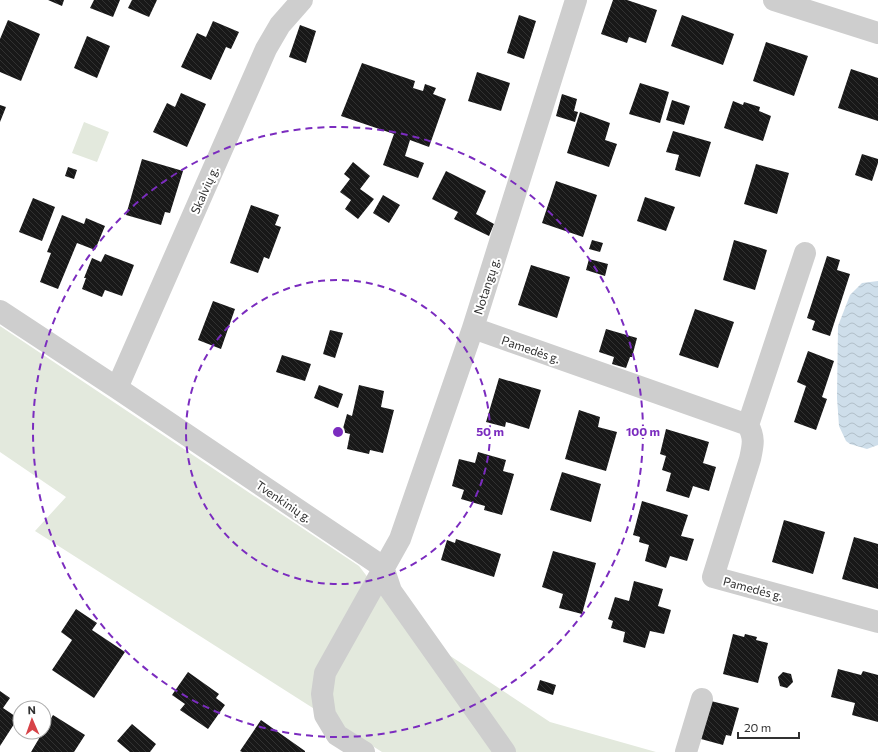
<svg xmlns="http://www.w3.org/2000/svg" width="878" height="752" viewBox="0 0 878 752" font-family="Commissioner,sans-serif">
<defs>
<pattern id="water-waves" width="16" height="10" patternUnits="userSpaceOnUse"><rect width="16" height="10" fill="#cedeea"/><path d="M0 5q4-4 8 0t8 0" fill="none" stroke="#b1bfc9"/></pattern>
<pattern id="building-back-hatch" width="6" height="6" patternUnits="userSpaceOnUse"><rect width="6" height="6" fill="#181818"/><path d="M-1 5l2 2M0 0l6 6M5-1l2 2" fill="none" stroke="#313131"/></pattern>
</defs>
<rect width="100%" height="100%" fill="#fff"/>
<path fill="#e3e9dd" d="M84 122 109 132 97 162 72 153Z
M0 326 359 566 405 626 550 722 656 752H382L35 531 66 497 0 452Z"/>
<path fill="url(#water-waves)" d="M878 281V445L867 449 850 444 846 441 839 426 837 398 838 326 850 295 862 283Z"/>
<path fill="url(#building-back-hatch)" d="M48 0H64L62 6Z
M94 0H120L113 17 90 8Z
M132 0H157L149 17 128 8Z
M613 0H627L657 10 646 43 629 37 627 43 601 34Z
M519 15 536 21 524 59 507 53Z
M682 15 734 34 723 65 671 46Z
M8 20 40 34 21 81 0 72V39Z
M213 21 239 32 231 49 226 47 211 80 181 67 197 33 206 37Z
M300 25 316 31 306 63 289 57Z
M87 36 110 46 97 78 74 68Z
M766 42 808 56 794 96 753 81Z
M362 63 415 81 413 88 423 91 425 84 436 88 433 94 446 99 429 147 410 140 405 156 424 163 418 178 383 165 394 134 341 116Z
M851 69 878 78V121L838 108Z
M477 72 510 83 501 111 468 101Z
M640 83 669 92 660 123 629 114Z
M181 93 206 104 187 147 153 132 167 103 175 107Z
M562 94 577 99 574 111 578 112 575 122 556 116Z
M672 100 690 106 684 125 666 120Z
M733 101 743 105 744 102 760 107 759 111 771 116 763 141 724 128Z
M0 105 6 107 0 122Z
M580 112 610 123 605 140 617 144 609 167 567 153Z
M673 131 711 142 700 177 675 170 679 155 666 152Z
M862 154 878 159V163L872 181 855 175Z
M142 159 183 171 170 213 165 212 161 225 126 215Z
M353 162 370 176 360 189 374 199 358 219 345 209 351 200 340 192 350 179 344 174Z
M756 164 789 173 777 214 744 204Z
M68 167 77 170 74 179 65 176Z
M446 171 486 191 476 214 494 224 489 236 454 219 458 212 432 199Z
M556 181 597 195 583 237 542 223Z
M383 195 400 205 389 223 373 213Z
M645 197 675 207 666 231 637 221Z
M33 198 55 207 42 241 19 232Z
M251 205 279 215 275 225 281 227 269 259 264 257 258 273 230 263Z
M62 215 84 224 86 218 105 226 95 250 77 243 58 289 40 282 51 253 47 252Z
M592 240 603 243 600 252 589 249Z
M734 240 767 250 755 290 723 280Z
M105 254 134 265 122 296 105 290 102 297 82 289 86 278H84L92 258 101 262Z
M827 256 840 260 837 270 850 274 830 336 812 330 815 321 807 318Z
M589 259 608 264 605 276 586 270Z
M531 265 570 277 557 318 518 305Z
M213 301 235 309 221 349 198 340Z
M695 309 734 322 718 368 679 355Z
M606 329 637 338 632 357H630L626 368 612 364 614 357 599 352Z
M330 330 343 333 335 358 323 354Z
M808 351 834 361 822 397 827 399 816 430 794 422 806 386 797 382Z
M282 355 311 364 305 381 276 372Z
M499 378 541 390 529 429 506 422 505 427 486 422Z
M319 385 343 394 338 408 314 398Z
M359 385 384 391 381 407 394 410 383 453 370 450 369 454 347 449 350 434 342 432 347 414 352 416Z
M579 410 600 417 598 427 617 432 606 471 565 459Z
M666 429 709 442 703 463 716 467 709 491 693 486 689 498 666 491 671 473 662 470 666 456 660 454Z
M478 452 506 460 503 471 514 474 502 515 484 510 485 506 461 499 464 490 452 486 459 459 475 463Z
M562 472 601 484 591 522 550 510Z
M642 501 688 515 681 536 694 539 687 561 670 556 666 568 645 561 649 545 639 542 640 537 633 535Z
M784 520 825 532 813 574 772 562Z
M854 537 878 544V589L842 579Z
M456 539 501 554 494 577 441 560 447 540 455 543Z
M553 551 596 563 582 614 559 608 563 594 542 587Z
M634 581 663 589 658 606 671 610 664 634 650 631 645 648 623 642 625 632 611 628 613 621 608 619 615 597 629 601Z
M76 609 97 623 92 630 125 652 94 698 52 670 72 640 61 632Z
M733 634 744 637 745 634 757 637 756 640 768 643 758 683 723 674Z
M838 669 861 675 863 671 878 675V722L852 715 855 703 831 697Z
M188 672 219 694 216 698 225 705 208 729 180 710 185 704 172 695Z
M783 672 791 674 793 682 787 688 780 686 778 677Z
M540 680 556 685 553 695 537 690Z
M0 691 10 698 3 708 18 718 0 746Z
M711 701 739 708 731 736 726 735 723 745 701 739Z
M53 715 85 735 74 752H31Z
M261 720 305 751V752H242L240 751Z
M132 724 156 744 150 752H130L117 741Z"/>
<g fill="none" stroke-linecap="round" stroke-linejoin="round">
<path stroke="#cecece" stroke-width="22" d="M774 0 878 33
M0 311 117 388 383 567 391 591 505 752
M473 328 748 425 805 253
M117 388 266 49 280 25 302 0
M748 425C755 438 753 445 750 459L713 577 878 622
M364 752 337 735 325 715 322 694 325 673 400 539 473 328 576 0
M686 752 702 699"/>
</g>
<g fill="none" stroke="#7b2cbf" stroke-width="2" stroke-dasharray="7 5">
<circle cx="338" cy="432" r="152"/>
<circle cx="338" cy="432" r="305"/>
</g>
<g text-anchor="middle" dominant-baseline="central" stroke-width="4" stroke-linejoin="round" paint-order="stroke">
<g font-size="12" fill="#313131" stroke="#fff">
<text transform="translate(204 190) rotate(-66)">Skalvių g.</text>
<text transform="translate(486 286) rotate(-72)">Notangų g.</text>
<text transform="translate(531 349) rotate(19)">Pamedės g.</text>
<text transform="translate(284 501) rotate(34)">Tvenkinių g.</text>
<text transform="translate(753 588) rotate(15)">Pamedės g.</text>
</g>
</g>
<circle cx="338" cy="432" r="6" fill="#7b2cbf" stroke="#fff" stroke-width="2"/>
<g font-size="12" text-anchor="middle" font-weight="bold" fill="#7b2cbf" stroke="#fff" stroke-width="4" stroke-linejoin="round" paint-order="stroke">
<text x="490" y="436">50 m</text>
<text x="643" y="436">100 m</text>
</g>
<g transform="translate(32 720) rotate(358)"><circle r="19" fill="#ffffff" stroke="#adadad"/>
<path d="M0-3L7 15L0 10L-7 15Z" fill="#d74348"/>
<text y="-6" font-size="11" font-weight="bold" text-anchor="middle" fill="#313131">N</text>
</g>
<path d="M738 732v6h61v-6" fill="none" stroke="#313131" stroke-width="2"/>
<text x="744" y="732" font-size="12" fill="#313131" stroke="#ffffff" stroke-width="3" paint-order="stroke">20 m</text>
</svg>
